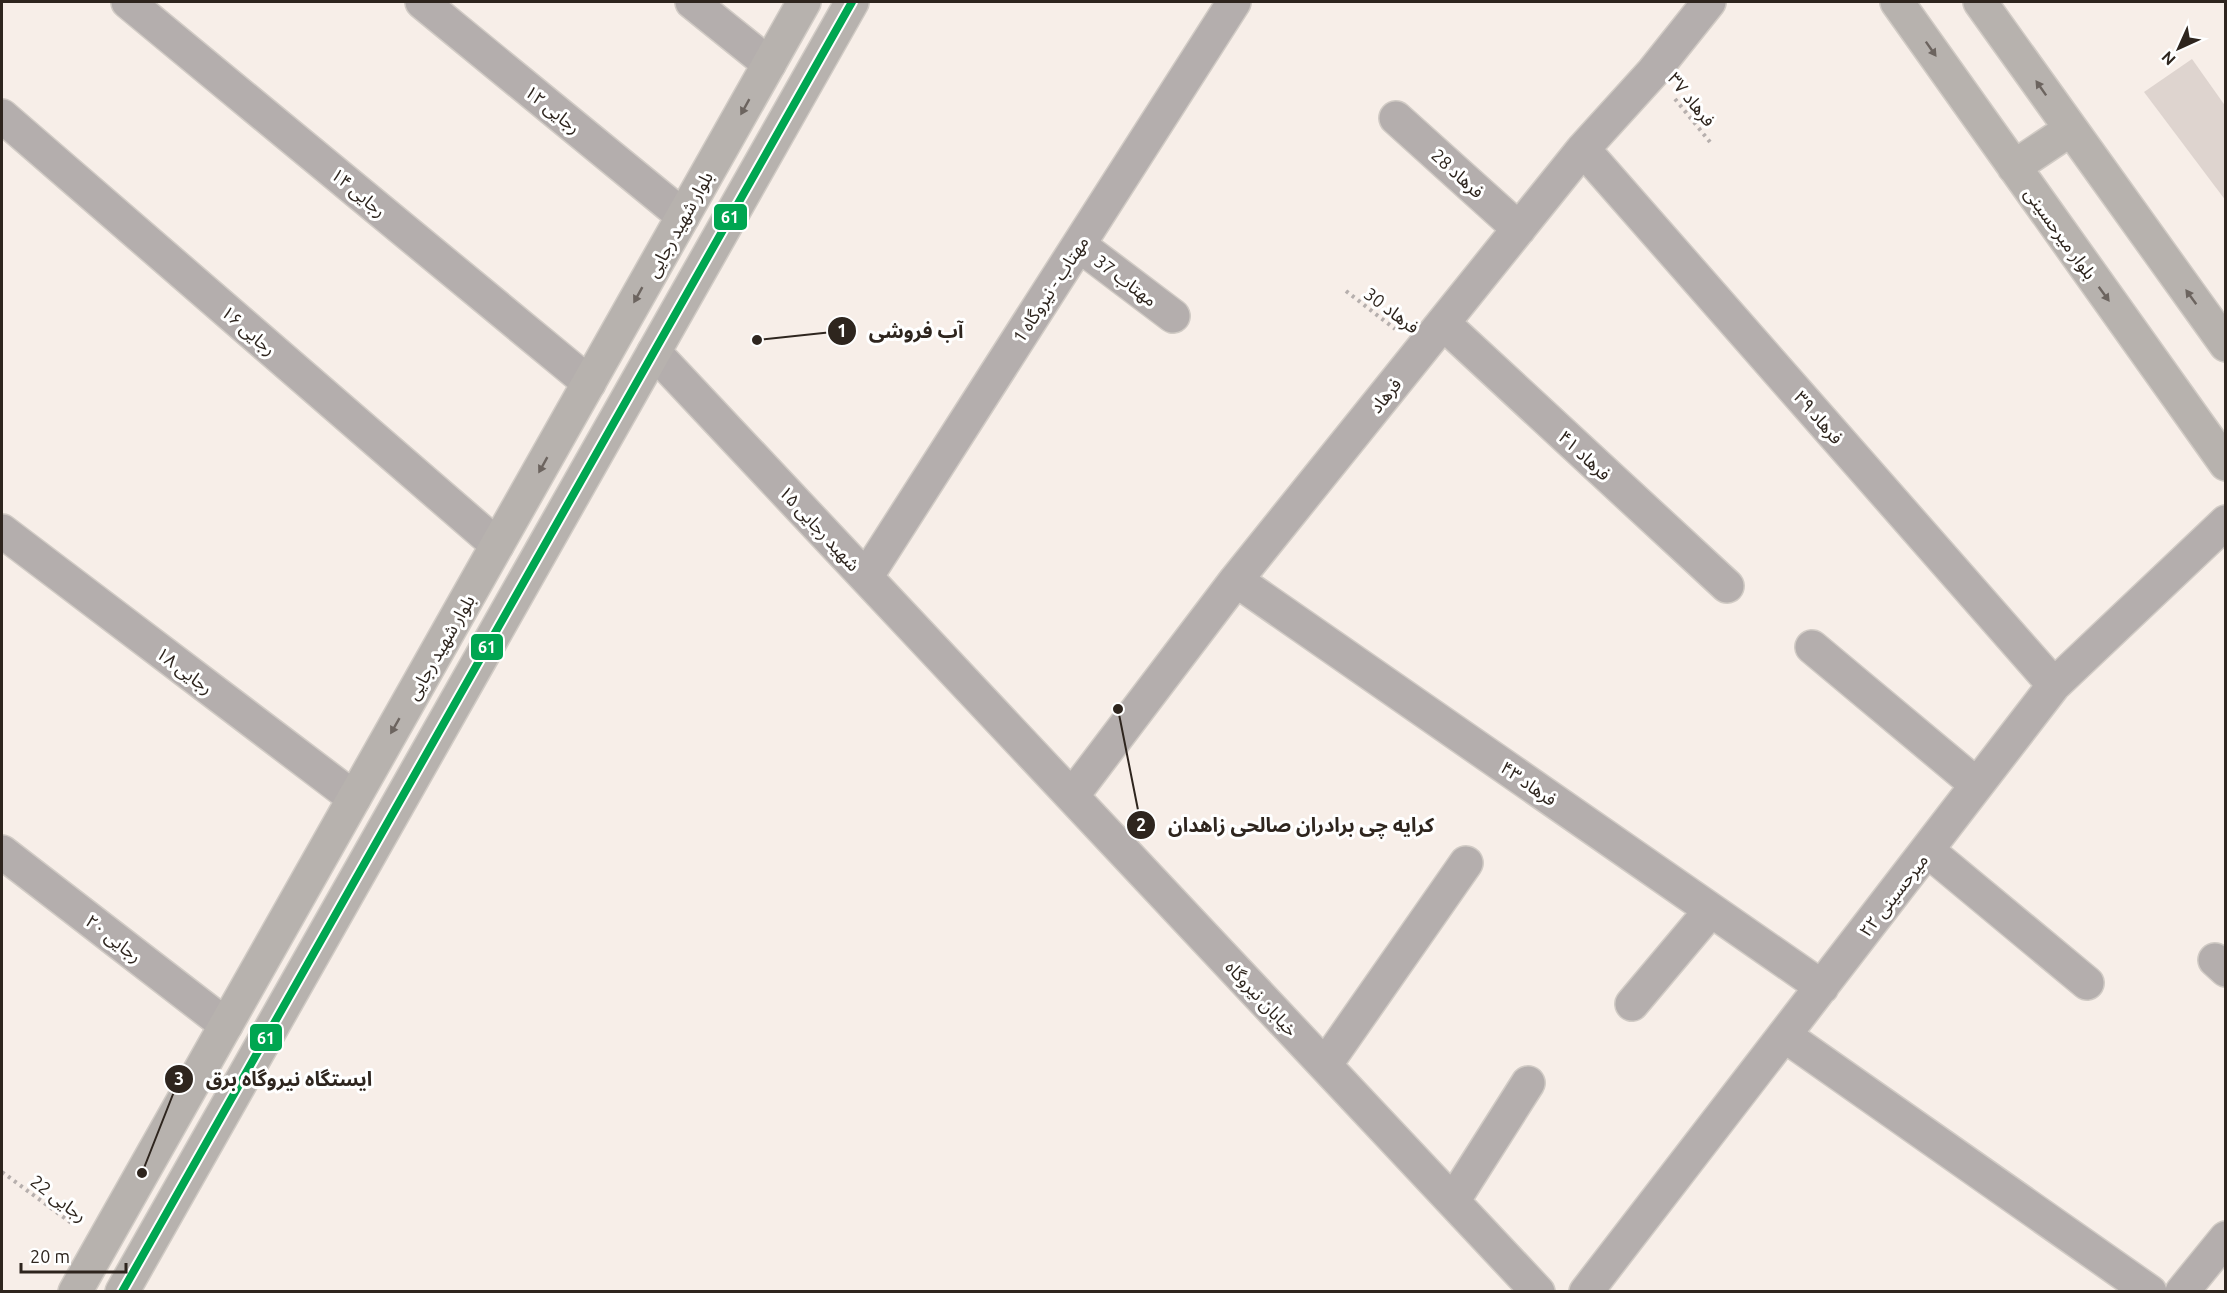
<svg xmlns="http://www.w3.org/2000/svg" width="2227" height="1293" viewBox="0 0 2227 1293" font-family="Ubuntu,'Noto Sans Arabic',sans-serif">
<rect width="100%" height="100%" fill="#f7eee8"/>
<path fill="#ded4cf" d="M2192 59 2226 107V201L2144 92Z"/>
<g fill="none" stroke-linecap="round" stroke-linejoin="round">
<defs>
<path id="minor" d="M128 2 589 383
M422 2 683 216
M692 2 769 64
M2 116 497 545
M1396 118 1519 229
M1583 149 2054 685
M1079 245 1173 316
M1443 323 1727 586
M654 352 1538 1292
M2 531 354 798
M866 577 1234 2
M1236 580 1822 987
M1812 647 1977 785
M1072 796 1236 580 1583 149 1653 72 1709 2
M1927 850 2087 983
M2 852 226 1025
M2215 960 2226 970
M1632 1004 1711 910
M1784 1035 2150 1292
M1325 1065 1466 863
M1453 1201 1528 1083
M1586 1292 2054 685 2226 522
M2182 1292 2226 1238"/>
<path id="major" d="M1897 2 2226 464
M1980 2 2226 345
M2014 167 2071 129
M75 1292 804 2
M122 1292 852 2"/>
</defs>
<use href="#minor" stroke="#d1cbc5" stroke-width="36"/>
<use href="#major" stroke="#d1cbc5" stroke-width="36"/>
<path stroke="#b6afad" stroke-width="4" stroke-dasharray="3 4.5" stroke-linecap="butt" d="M1675 99 1710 142
M1346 291 1395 329
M2 1172 74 1225"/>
<use href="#minor" stroke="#b4aead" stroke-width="33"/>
<use href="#major" stroke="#b7b2ae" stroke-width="33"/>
<defs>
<path id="bus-1" d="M122 1292 852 2"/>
</defs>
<use href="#bus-1" stroke="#fff" stroke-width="12"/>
<use href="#bus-1" stroke="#00a651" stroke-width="8"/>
</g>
<defs><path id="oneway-solid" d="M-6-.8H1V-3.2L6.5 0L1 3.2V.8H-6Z" transform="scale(1.5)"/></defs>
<g fill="#6c645f">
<use href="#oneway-solid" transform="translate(1931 49) rotate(55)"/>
<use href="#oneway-solid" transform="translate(2041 88) rotate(-125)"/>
<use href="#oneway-solid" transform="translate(745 107) rotate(119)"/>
<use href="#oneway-solid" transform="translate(2104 294) rotate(54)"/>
<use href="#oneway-solid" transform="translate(638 295) rotate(119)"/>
<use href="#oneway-solid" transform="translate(2191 297) rotate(-126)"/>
<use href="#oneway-solid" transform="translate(543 465) rotate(119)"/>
<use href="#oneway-solid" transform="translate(395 726) rotate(120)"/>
</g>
<g text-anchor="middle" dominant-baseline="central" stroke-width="6" stroke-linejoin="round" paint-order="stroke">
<g font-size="18" fill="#2e251e" stroke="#fff">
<text transform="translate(1692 99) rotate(51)">فرهاد ۳۷</text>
<text transform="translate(553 109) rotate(39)">رجایی ۱۲</text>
<text transform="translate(1458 173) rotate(42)">فرهاد 28</text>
<text transform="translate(359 192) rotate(40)">رجایی ۱۴</text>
<text transform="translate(679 224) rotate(-61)">بلوار شهید رجایی</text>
<text transform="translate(2061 233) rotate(54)">بلوار میرحسینی</text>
<text transform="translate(1126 280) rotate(37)">مهتاب 37</text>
<text transform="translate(1050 289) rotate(-57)">مهتاب - نیروگاه 1</text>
<text transform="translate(1392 310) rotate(37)">فرهاد 30</text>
<text transform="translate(249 330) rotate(41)">رجایی ۱۶</text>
<text transform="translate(1385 395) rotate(-51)">فرهاد</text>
<text transform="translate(1819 417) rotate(49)">فرهاد ۳۹</text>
<text transform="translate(1585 455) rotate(43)">فرهاد ۴۱</text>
<text transform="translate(820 528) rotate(47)">شهید رجایی ۱۵</text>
<text transform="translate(440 647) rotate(-60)">بلوار شهید رجایی</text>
<text transform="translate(185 670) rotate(37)">رجایی ۱۸</text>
<text transform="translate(1529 783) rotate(35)">فرهاد ۴۳</text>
<text transform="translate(1893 895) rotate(-52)">میرحسینی ۲۲</text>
<text transform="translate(114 938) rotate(38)">رجایی ۲۰</text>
<text transform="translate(1262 998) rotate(47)">خیابان نیروگاه</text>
<text transform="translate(59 1198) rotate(37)">رجایی 22</text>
</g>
</g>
<path fill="none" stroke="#2e251e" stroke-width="2" d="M757 340L842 331M1118 709L1141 825M142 1173L179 1079"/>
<g fill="#2e251e" stroke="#fff" stroke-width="2">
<circle cx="757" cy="340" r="6"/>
<circle cx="1118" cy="709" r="6"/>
<circle cx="142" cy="1173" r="6"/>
<circle cx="842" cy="331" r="15"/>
<circle cx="1141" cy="825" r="15"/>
<circle cx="179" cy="1079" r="15"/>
</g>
<g font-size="18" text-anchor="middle" font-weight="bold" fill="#fff">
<text x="842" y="337">1</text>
<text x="1141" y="831">2</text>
<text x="179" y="1085">3</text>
</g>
<g font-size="20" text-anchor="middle" font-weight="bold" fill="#2e251e" stroke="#fff" stroke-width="6" stroke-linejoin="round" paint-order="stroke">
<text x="916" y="338">آب فروشی</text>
<text x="1301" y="832">کرایه چی برادران صالحی زاهدان</text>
<text x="289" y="1086">ایستگاه نیروگاه برق</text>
</g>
<g stroke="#fff" stroke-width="2">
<rect x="713" y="203" width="35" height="28" rx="6" fill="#00a651"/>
<rect x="470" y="633" width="34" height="28" rx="6" fill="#00a651"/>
<rect x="249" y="1023" width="34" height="29" rx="6" fill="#00a651"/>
</g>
<g font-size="16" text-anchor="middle" font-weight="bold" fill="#fff">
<text x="730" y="223">61</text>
<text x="487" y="653">61</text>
<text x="266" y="1044">61</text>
</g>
<rect width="2227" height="1293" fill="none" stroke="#2e251e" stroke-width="6"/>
<g transform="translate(2179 48) rotate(225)" stroke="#ffffff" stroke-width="4.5" paint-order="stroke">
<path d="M0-4.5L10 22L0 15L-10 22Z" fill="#2e251e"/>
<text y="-9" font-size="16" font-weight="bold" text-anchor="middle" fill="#2e251e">N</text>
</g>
<path d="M21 1263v9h105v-9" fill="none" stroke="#2e251e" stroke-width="3"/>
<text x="30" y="1263" font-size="18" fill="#2e251e" stroke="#ffffff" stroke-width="4.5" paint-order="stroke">20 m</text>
</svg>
